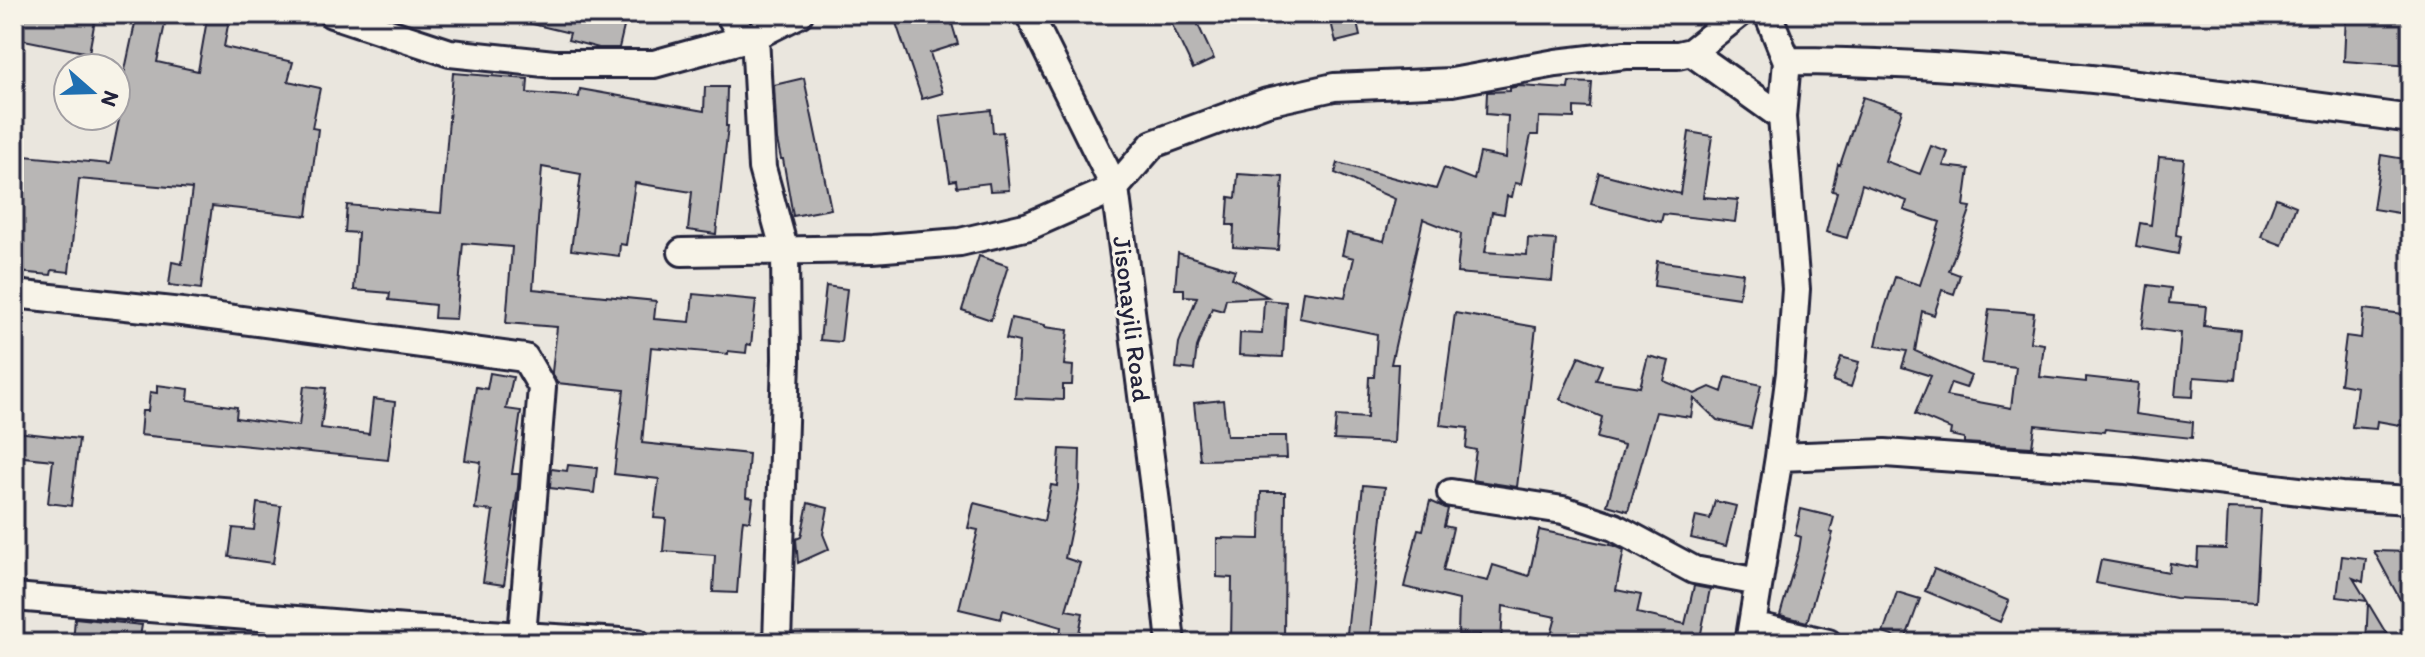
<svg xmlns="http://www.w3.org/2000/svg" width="2425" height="657" viewBox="0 0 2425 657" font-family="Itim,sans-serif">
<rect width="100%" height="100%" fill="#eae6de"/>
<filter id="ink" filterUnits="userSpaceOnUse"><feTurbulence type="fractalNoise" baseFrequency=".0125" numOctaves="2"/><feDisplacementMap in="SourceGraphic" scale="16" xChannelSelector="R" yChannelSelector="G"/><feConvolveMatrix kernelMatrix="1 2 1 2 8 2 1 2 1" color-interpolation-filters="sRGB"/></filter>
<g filter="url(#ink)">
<path fill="#b8b6b5" stroke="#22223b" stroke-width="2" d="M14 14H96L89 53 14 38Z
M137 14H167L157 62 198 71 208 14H230L224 47 293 62 288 81 320 88 312 128 318 129 307 216 212 206 201 289 169 285 172 262 182 264 192 189 79 179 69 272 52 270 51 275 18 272 19 269H14V155L110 164 127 80 123 79Z
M521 14H627L619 48H599L568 40 570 33 520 21Z
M893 14H949L958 44 930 53 943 93 922 99Z
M1167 14H1193L1214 59 1193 69Z
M1329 14H1355L1360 36 1336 42Z
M2346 14H2411V66L2344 61Z
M453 73 528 79 527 93 579 97 580 89 704 111 705 87H727L726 126H728L716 234 688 230 692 192 635 183 626 245 620 244 619 256 571 250 581 174 542 167 533 289 656 301 654 319 690 322 693 294 756 300 751 345 747 344 746 353 728 351V354L651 347 642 443 749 454 746 497 753 498 750 521 743 520 742 527 737 593 713 592 715 555 663 551 666 519 654 518 659 479 614 474 624 390 557 383 552 372 557 327 506 323 512 247 463 243 456 319 434 318 435 305 389 300 390 293 354 290 358 233 345 232 347 205 441 213Z
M804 78 831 209 793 216 783 159H781L777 140 774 85Z
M1569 82 1592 83 1590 108 1574 107V118L1539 117 1538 135H1531L1521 184 1515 183 1512 197 1507 196 1504 214 1492 212 1485 252 1527 255 1528 238 1556 240 1552 281 1457 273 1461 234 1423 219 1391 364H1398L1394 443 1334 440 1336 416 1367 418 1369 377H1374L1377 334 1299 318 1303 291 1345 297 1354 258 1342 255 1347 233 1384 241 1395 199 1335 173 1338 163 1436 189 1444 168 1474 180 1480 153 1506 158 1508 116 1486 114 1487 92 1510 91V88L1519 86 1568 89Z
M1863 97 1902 110 1885 161 1920 174 1931 146 1948 152 1943 166 1969 169 1964 206 1971 207 1949 271 1960 275 1954 294 1942 290 1934 315 1922 311 1915 351 1971 376 1966 388 1951 383 1946 396 2011 408 2016 367 1982 363 1989 309 2034 313 2030 342 2044 344 2040 377 2086 382V377L2138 383 2135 414 2193 422 2192 438 2105 429 2104 432 2035 425 2032 447 1964 443V438L1950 435 1951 429 1915 414 1931 376 1902 367 1907 351 1876 346 1882 317 1895 277 1920 285 1940 222 1904 210 1907 201 1862 184 1847 238 1826 232 1837 192 1832 191 1838 164 1840 165Z
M991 110 993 133 1003 132 1009 190 990 191 989 183 957 187 956 180 950 181 940 116Z
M1689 132 1712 136 1703 197 1738 200 1735 222 1663 214 1661 222 1591 204 1599 173 1680 194Z
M2381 155 2411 160V215L2373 209Z
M2159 157 2184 159 2176 235 2181 236 2178 254 2136 246 2140 223 2151 225Z
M1238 174 1283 177 1278 250 1233 247 1234 225H1227L1229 197 1236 198Z
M2276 198 2296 206 2282 245 2261 237Z
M1178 253 1235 270 1232 278 1268 297 1226 299 1223 311 1212 308 1197 347 1194 370 1176 368 1179 343 1197 297 1184 296V289H1175Z
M979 256 1008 266 991 320 962 310Z
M1657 261 1743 273 1739 298 1654 286Z
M2148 285 2171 288 2169 303 2206 306 2204 326 2240 330 2235 380 2194 377 2193 397 2175 396 2181 333 2142 328Z
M826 286 847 289 841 342 820 340Z
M1264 300 1286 302 1283 357 1239 355 1240 333 1262 334Z
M2364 309 2411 315V427L2377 421 2376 429 2352 427 2357 387 2340 384 2346 336 2361 338Z
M1455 313 1536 327 1517 487 1472 480 1476 450 1466 448 1468 428 1440 425Z
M1011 318 1045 325V327L1068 330 1064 365 1073 366 1072 385H1063V400L1015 398 1019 342 1006 339Z
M1579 356 1602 365 1596 380 1640 387 1648 356 1669 361 1664 381 1695 394 1710 387 1722 392 1726 377 1761 385 1751 428 1717 420 1694 398 1691 417 1656 412 1628 511 1607 505 1624 445 1597 438 1602 417 1560 399Z
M1841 357 1859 362 1851 387 1833 381Z
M490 373 513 377 506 409 521 411 512 474H519L518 487 504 585 483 582 493 511 475 509 481 462 465 460 476 387 487 389Z
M157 385 189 389 188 400 237 407 236 418 299 426 304 386 326 388 321 428 369 434 373 399 395 402 388 460 140 435 142 411H148L150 392 157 393Z
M1223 400 1227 436H1286L1287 458 1200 460 1194 403Z
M16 432 79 439 71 506 48 503 53 460 14 456Z
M1060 449 1080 450 1079 490 1065 558 1080 563 1066 610 1083 613 1077 643H1059L1061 627 1003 610 1001 619 959 609 978 530 968 528 974 503 1044 521 1051 485 1057 486Z
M568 465 597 468 594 493 550 488 551 469 567 471Z
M1363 485 1385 487 1371 624 1369 643H1346Z
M1261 492H1285L1284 643H1231L1232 578 1217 577V538L1260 539Z
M1430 501 1448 509 1444 526 1453 528 1443 571 1488 581 1493 565 1529 576 1539 530 1615 546 1624 550 1616 590 1641 595 1637 613 1685 624 1694 586 1710 589 1699 643H1549L1556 617 1503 606 1501 643H1479L1480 634H1458L1459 600 1404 587 1418 529 1423 530Z
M1715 501 1736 506 1726 546 1691 538 1696 516 1710 519Z
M257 503 281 506 273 563 229 557 233 528 254 530Z
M808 503 828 508 823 534 829 549 798 563 796 539 801 537Z
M2228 508 2261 509 2256 602 2175 598 2096 583 2101 560 2169 572 2170 563 2197 568 2198 548 2226 549Z
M1801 509 1834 517 1830 532 1833 533 1807 622 1780 615 1799 550 1801 537 1795 535Z
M2374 551 2411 552V620Z
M2342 556 2366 559 2363 582 2353 578 2367 601 2337 597Z
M1934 569 2009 601 2000 622 1925 591Z
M1897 592 1920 599 1905 640 1883 633Z
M2368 603 2392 643H2366Z
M75 618 142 625 139 643H73Z"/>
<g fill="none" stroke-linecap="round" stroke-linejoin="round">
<defs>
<path id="street" d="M332 14 450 53 554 64H654L755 36 799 14
M729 14 743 38
M1029 14 1115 188 1156 503 1171 643
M755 36 762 168 785 252 786 359 777 643
M1691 52 1782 117
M1787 61C1996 62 2204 91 2411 119
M682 252 873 249 960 242 1029 226 1115 188 1153 144 1267 102 1334 87 1452 82 1556 63 1625 55H1678L1691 52 1739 14
M14 294 182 312 525 358 542 387 522 636
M1779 457 1885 453 2126 470 2341 496 2411 500
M1451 493 1563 510 1614 527 1694 570 1759 582
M14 597 406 629 637 643
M1752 625 1828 643
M1749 643 1779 457 1790 373 1796 289 1782 117 1787 61 1768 14"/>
</defs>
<use href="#street" stroke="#22223b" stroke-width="32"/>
<use href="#street" stroke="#f7f3e8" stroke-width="26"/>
</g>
</g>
<g text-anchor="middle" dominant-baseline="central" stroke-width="6" stroke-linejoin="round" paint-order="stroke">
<g font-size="26" fill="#22223b" stroke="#f7f3e8">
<text transform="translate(1132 319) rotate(83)">Jisonayili Road</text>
</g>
</g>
<rect width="2425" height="657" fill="none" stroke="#f7f3e8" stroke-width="48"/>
<rect x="24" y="24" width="2377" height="609" fill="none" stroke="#22223b" stroke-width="3" filter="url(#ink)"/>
<g transform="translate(92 92) rotate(110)"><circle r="38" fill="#f7f3e8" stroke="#a29fa3" stroke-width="2"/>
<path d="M0-6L14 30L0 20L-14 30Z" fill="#1f6fb2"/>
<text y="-12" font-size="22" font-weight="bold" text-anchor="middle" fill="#22223b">N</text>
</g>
</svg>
